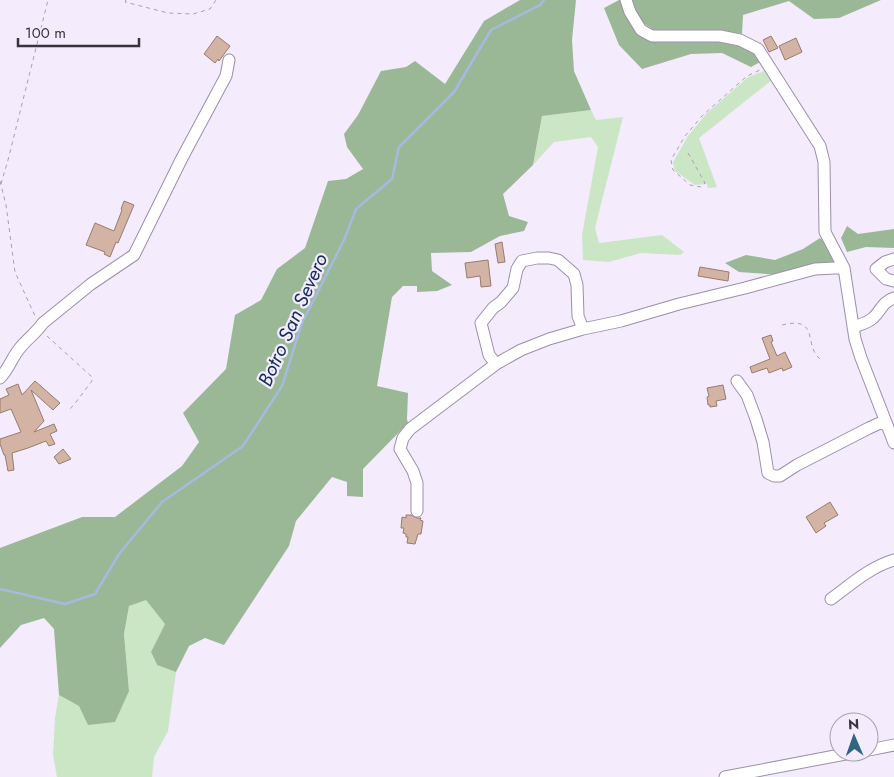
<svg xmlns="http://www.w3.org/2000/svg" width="894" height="777" viewBox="0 0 894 777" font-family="Jost,sans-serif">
<rect width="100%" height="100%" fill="#f4ebfd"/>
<path fill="#cbe6c5" d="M767 70 772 80 699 138 717 187 708 188 707 184 695 185 675 171 673 162 688 136 706 114 748 77Z
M591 110 596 120 623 117 595 228 599 243 662 235 684 252 680 255 641 253 609 262 583 260 582 235 598 147 591 137 554 142 533 165 542 116Z
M146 599 165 624 151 652 156 664 176 672 168 731 154 757 152 777H57L53 755 55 718 59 695 79 706 129 691 124 634 129 606Z"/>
<path fill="#9bb896" d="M520 0H576L572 40 574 71 591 110 542 116 533 165 503 194 509 216 528 222 524 231 500 236 471 252 431 253 432 271 452 285 437 291 417 292V286H403L392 297 377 386 408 393 407 419 408 423 363 469V497L347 496V482L332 477 296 521 289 546 224 645 205 638 189 646 176 672 157 665 151 652 165 624 146 600 129 606 124 634 129 691 115 722 88 725 79 706 59 695 54 629 44 618 21 625 0 648V548L82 517H115L182 466 199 442 183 413 226 369 235 315 261 300 277 269 305 248 328 181 346 179 363 169 347 147 344 134 358 115 381 71 406 67 415 61 445 84 484 21Z
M619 0H622L646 38 725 39 758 51 762 61 751 67 722 53 691 54 642 69 619 45 604 8Z
M632 0H881L839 18 814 19 789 1 743 15 742 34 716 31 654 30 640 21Z
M847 226 858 234 894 229V248L866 247 847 252 841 238Z
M820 238 833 251 839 265 780 275 739 272 725 263 746 255 775 260 803 249Z"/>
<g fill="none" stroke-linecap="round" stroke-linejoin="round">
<path stroke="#a4bade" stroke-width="2.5" d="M0 589 65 604 95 594 119 554 162 502 243 446 282 386 302 323 345 238 356 209 392 179 399 147 454 92 491 30 540 5 544 0"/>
</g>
<path fill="#d2b3a4" stroke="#987c6d" d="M217 36 230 46 219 61 218 59 215 63 204 54Z
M771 36 778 48 769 52 763 40Z
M796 38 802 52 785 60 779 46Z
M124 201 134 205 118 243 116 242 110 257 104 254 105 252 86 245 95 223 114 231 122 210 121 209Z
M502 242 505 262 498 263 495 244Z
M488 260 491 286 481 287 480 276 467 278 465 263Z
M700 267 729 272 728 281 698 276Z
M771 335 773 341 771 342 777 356 785 352 792 367 783 371 782 368 769 373 767 368 752 373 750 367 770 359 762 338Z
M35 381 60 403 53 410 31 390 44 421 34 432 54 424 57 431 50 434 55 444 49 446 46 441 28 448 12 453 14 470 8 471 5 455H4L0 444V439L21 432 11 409 0 413V399L9 395 6 389 18 384 22 395Z
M723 385 726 399 716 401 717 406 710 407V405H708L707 397 709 396 707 388Z
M63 449 71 459 59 464 54 457Z
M830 502 838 515 824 523 826 526 816 533 806 517Z
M406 515H411L417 518H421L420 520 423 521 421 534H418L415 544 407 543 408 537H406V534L403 533 404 528H401L402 517 406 518Z"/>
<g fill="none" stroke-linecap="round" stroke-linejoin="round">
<defs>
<path id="minor" d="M626 0 630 12 641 30 652 36H720L740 40 758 49 820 146 824 162 825 232 844 268 855 339 861 358 894 443
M894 259 885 262 876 269 886 279 894 281
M853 327C859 325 868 323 873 318 881 311 882 302 894 298
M496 364 489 355 481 323 493 308 501 302 513 288 517 269 522 261 537 258H549L558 260 574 274 577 285 578 316 583 329
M0 378C9 369 12 357 20 348 27 339 36 333 43 323L91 284 134 255 182 158 226 76 229 60
M737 381 747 395 756 419 763 442 768 473 774 476H780L797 465 869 428 880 423 887 425
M417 511V483L413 471 400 449 403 438 410 429 496 364 521 350 549 339 583 329 621 321 679 304 745 288 815 269 835 268H844
M831 599C850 585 870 567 894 560
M869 750 894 745
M725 777 856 752"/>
</defs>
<use href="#minor" stroke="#9c8faa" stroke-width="13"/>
<path stroke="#a9a1b0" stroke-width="1" stroke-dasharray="4 4" stroke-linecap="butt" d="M126 0 125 2 168 13 193 14 210 9 216 0
M688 153 705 183 701 187 690 185 673 170 671 160 685 136 703 115 747 76 760 70
M0 181 6 205 15 272 35 316
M1 184 8 160 48 0
M782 325C822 315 802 349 822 360
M47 336 92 377V381C84 391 77 402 68 411"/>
<use href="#minor" stroke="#fff" stroke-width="11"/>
</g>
<g text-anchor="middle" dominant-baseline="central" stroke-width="4.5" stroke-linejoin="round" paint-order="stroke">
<g font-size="20" font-style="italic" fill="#142e5c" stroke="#f4ebfd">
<text transform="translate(293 320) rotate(-66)">Botro San Severo</text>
</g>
</g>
<g transform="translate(854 737) rotate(358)"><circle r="24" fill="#f4ebfd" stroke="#a9a1b1"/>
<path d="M0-4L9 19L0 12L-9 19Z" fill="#2f6781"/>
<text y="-8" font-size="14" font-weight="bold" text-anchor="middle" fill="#39333e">N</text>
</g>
<path d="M18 38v8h121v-8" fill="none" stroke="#39333e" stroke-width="2.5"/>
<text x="25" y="38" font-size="15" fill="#39333e" stroke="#f4ebfd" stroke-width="4" paint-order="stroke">100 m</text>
</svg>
